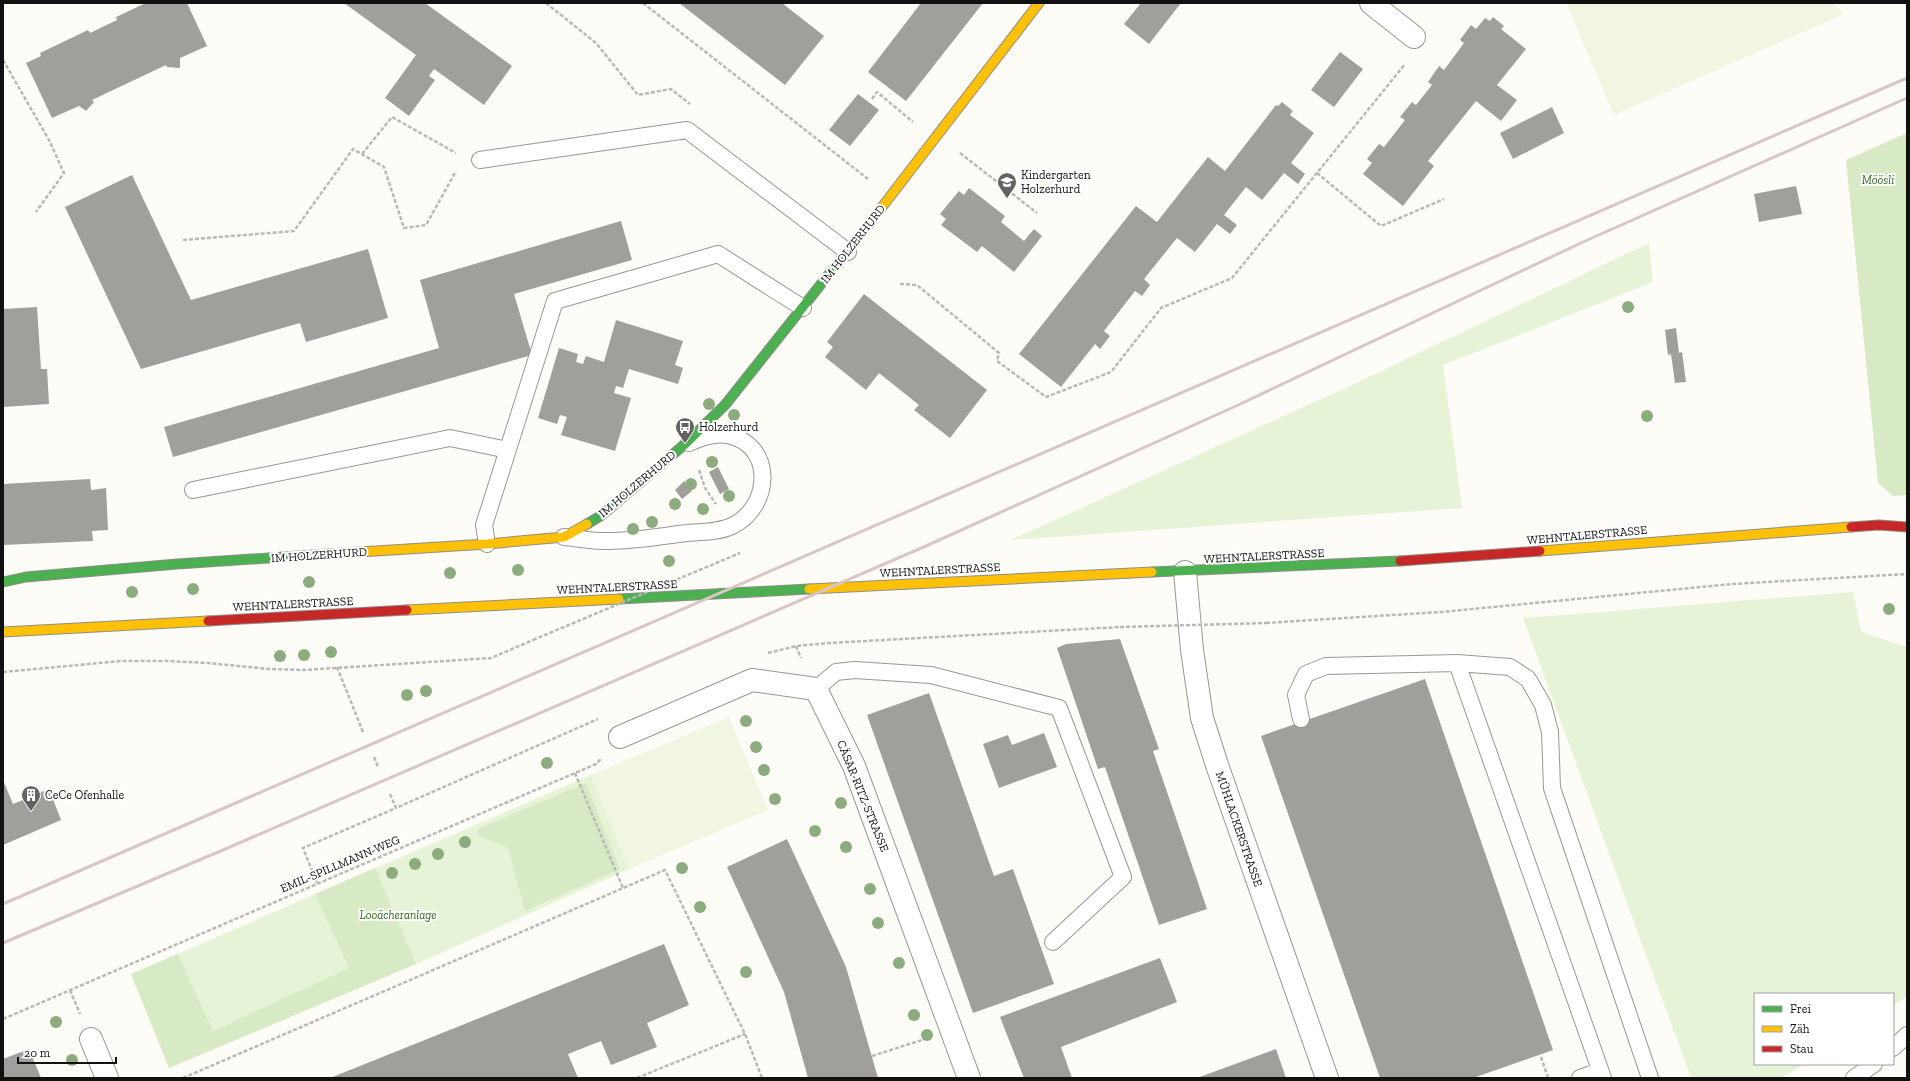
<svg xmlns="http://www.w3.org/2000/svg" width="1910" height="1081" viewBox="0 0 1910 1081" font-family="'Zilla Slab',serif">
<rect width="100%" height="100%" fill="#fdfcf7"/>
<path fill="#e7f3d7" d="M1649 243 1653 282 1443 365 1462 508 1011 540 1352 385Z
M1853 592 1861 632 1907 647V996L1893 1006V994H1755V1064H1805L1781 1078H1691L1523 618Z
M591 775 629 869 416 964 169 1068 131 974Z"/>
<path fill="#d8eac5" d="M1907 133V495L1893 496 1878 483 1846 160Z
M586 783 620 869 525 911 508 848 478 835V829Z
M375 868 416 964 169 1068 131 974 178 954 213 1031 349 968 315 894Z"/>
<path fill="#f0f6e1" d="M1566 3H1834L1844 14 1614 115Z
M729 717 768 810 629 869 591 775Z"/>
<path fill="#a19f9c" d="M146 3H187L207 46 180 58V68L167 67 166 65 92 100 94 102 86 111 79 106 52 118 26 63 41 56 40 53 88 30 90 33 117 20 116 17Z
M344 3H425L512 66 484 105 434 69 429 76 435 80 409 116 385 98 416 55Z
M679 3H782L824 36 785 85Z
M921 3H983L906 101 868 72Z
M1141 3H1181L1149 44 1124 24Z
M1493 17 1504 26 1501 29 1526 49 1497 85 1517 100 1501 121 1476 101 1428 161 1434 166 1403 206 1363 174 1372 163 1367 159 1379 144 1384 147 1405 120 1400 117 1412 102 1416 105 1432 85 1428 82 1439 66 1444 70 1464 43 1460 40 1471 25 1476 29 1485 18 1490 21Z
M1340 52 1363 69 1334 107 1311 90Z
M858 94 879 110 850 146 829 130Z
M1282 102 1293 111 1290 115 1314 133 1291 163 1305 174 1298 184 1284 173 1262 200 1246 187 1224 215 1237 225 1230 234 1217 224 1195 252 1177 238 1144 279 1150 285 1142 296 1135 291 1104 331 1110 336 1100 349 1095 344 1061 387 1019 354 1136 206 1157 222 1208 157 1225 171 1276 105 1278 106Z
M1552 107 1564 133 1513 159 1500 133Z
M132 175 191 300 368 249 388 318 306 342 300 323 141 369 65 207Z
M1796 186 1802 214 1759 222 1754 194Z
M969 188 1005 216 1001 222 1024 241 1034 229 1042 236 1014 272 982 246 977 252 941 225 946 219 940 214 959 191 964 195Z
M621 221 632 260 514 294 532 355 173 457 164 427 439 348 420 280Z
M864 294 987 390 950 438 914 410 919 405 879 373 866 390 825 357 833 347 827 342Z
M37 307 41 369H47L49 404 3 407V309Z
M616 320 683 341 675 365 683 368 678 384 629 369 623 388 616 386 614 393 631 398 615 451 561 435 567 417 560 415 557 424 538 418 559 348 578 354 576 362 583 364 586 356 604 362Z
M1676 328 1679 353 1682 352 1686 382 1675 383 1671 354 1668 355 1665 330Z
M718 467 729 489 720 494 709 472Z
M90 479 91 490 106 488 108 530 92 531 93 541 3 545V484Z
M684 481 692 491 682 499 675 490Z
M1120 639 1159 749 1153 751 1207 909 1159 925 1105 767 1098 769 1057 648 1066 644Z
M1425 679 1553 1050 1473 1078H1380L1261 736Z
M929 693 994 876 1013 869 1054 984 973 1013 867 715Z
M1044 733 1057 767 999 788 983 744 1008 735 1012 745Z
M3 780 13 804 49 789 61 820 3 845Z
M787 839 846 967 878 1078H808L784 992 727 867Z
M664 944 689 1005 647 1023 657 1047 611 1065 601 1041 568 1054 578 1078H330Z
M1160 958 1177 1002 1061 1047 1072 1078H1024L1000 1017Z
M29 1049 41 1078H3V1059Z
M1276 1049 1286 1078H1197Z"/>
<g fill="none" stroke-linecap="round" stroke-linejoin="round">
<defs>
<path id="lane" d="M480 160 687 130 848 252
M193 490 450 438 508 450
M564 537C578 538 594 542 609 541 635 541 662 536 687 533 702 532 719 532 732 526 772 507 775 444 727 435 713 433 701 438 689 443
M487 544 484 525 555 301 718 254 803 308
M1457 663 1510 667 1528 679 1543 705 1550 732 1552 788 1650 1078
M816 689 836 672 855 670 931 675 1059 708 1123 877 1053 942
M1301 719 1296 695 1306 674 1326 666 1457 663 1603 1078
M1893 1048 1907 1035
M1580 1078 1600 1071
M1854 1078 1874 1064"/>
<path id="street" d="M1371 3 1414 37
M1185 572 1192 650 1202 718 1217 765 1327 1078
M620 737 752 680 816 689 854 766 969 1078
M91 1039 107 1078"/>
<path id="fast" d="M587 524 602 515 685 444 725 405 872 220
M1152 572 1400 561
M3 582 26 577 177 564 328 554
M619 599 809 589"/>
<path id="slow" d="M872 220 1039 3
M1540 551 1851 527
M328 554 487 544 564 537 587 524
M809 589 1152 572
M407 610 619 599
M3 632 208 621"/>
<path id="jam" d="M1851 527 1879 525 1907 527
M1400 561 1540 551
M208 621 407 610"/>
</defs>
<use href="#lane" stroke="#979795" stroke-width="18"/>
<use href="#street" stroke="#979795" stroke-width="24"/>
<use href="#fast" stroke="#8e8d8b" stroke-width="11"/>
<use href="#slow" stroke="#8e8d8b" stroke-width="11"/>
<use href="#jam" stroke="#8e8d8b" stroke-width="11"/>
<path stroke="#b9b9b8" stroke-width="2.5" stroke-dasharray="4 2" stroke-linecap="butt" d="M546 3 596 43 638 95 671 89 690 104
M643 3 868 179
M3 60 49 140 64 173 36 212
M872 99 877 92 913 122
M960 153 1037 213
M362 154 392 117 456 153
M1317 173 1381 226 1444 199
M183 240 294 231 353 149 384 167 404 228 426 225 456 171
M900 284 917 285 999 353 997 361 1046 397 1111 372 1161 308 1232 278 1405 64
M699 470 705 488 716 504
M1266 623 1441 612 1732 584 1907 574
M796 646 801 658
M768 653 796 646 829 643 1120 627
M337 667 363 732
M3 672 121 661H167L208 663 269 669 304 670 491 658 533 640
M374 757 378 767
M575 773 623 888
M390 794 396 808 598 719
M317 883 303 848 396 808
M70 990 80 1014
M3 1019 596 764 602 758
M872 1056 925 1039
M1541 1057 1548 1078
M183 1078 665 870 745 1034 762 1078
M637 1078 745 1034"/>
<use href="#lane" stroke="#fffffe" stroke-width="16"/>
<use href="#street" stroke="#fffffe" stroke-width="22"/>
<use href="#fast" stroke="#4caf50" stroke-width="9"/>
<use href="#slow" stroke="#ffc107" stroke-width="9"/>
<use href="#jam" stroke="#c62828" stroke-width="9"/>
<path stroke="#d9c6c7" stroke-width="3" d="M3 904 1907 78
M3 943 230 847 926 546 1236 406 1583 242 1907 98"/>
<path stroke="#b9b9b8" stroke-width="2.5" stroke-dasharray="4 2" stroke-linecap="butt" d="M1120 627 1266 623
M533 640 740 553"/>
</g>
<g fill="#8cac80">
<circle cx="1628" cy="307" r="6"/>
<circle cx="709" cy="404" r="6"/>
<circle cx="734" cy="415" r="6"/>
<circle cx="1647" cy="416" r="6"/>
<circle cx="712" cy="462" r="6"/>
<circle cx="691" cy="484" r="6"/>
<circle cx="729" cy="496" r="6"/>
<circle cx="675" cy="504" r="6"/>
<circle cx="703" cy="509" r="6"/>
<circle cx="652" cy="522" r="6"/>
<circle cx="633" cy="529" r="6"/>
<circle cx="669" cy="561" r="6"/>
<circle cx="518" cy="570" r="6"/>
<circle cx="450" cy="573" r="6"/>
<circle cx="309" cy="582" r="6"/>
<circle cx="193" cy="589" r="6"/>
<circle cx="132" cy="592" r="6"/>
<circle cx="1889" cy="609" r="6"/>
<circle cx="331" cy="652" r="6"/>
<circle cx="304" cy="655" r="6"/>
<circle cx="280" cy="656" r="6"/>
<circle cx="426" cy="691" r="6"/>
<circle cx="407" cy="695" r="6"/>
<circle cx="746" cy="721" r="6"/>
<circle cx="756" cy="747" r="6"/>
<circle cx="547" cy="763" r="6"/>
<circle cx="764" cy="770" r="6"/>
<circle cx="775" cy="799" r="6"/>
<circle cx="841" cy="803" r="6"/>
<circle cx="815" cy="831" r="6"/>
<circle cx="465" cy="842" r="6"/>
<circle cx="846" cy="847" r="6"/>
<circle cx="438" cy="854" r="6"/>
<circle cx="415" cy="864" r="6"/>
<circle cx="682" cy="868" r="6"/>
<circle cx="392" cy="873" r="6"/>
<circle cx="870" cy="889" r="6"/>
<circle cx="700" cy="907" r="6"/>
<circle cx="878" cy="923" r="6"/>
<circle cx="899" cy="963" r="6"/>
<circle cx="746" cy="972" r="6"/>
<circle cx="914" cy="1015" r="6"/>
<circle cx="56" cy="1022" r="6"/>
<circle cx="927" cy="1035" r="6"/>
<circle cx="72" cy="1060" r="6"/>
</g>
<defs>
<symbol id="school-pin" viewBox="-11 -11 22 30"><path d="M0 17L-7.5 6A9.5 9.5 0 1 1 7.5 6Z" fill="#646362" stroke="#fff"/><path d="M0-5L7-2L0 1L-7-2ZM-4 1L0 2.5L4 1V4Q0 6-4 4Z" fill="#fff"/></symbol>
<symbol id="bus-pin" viewBox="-11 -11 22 30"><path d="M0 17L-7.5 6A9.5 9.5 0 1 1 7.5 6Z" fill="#646362" stroke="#fff"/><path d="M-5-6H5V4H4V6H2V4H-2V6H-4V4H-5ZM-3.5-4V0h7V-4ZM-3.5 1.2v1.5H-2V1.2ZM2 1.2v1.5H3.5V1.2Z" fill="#fff"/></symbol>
<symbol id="building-pin" viewBox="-11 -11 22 30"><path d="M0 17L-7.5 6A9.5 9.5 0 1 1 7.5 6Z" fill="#646362" stroke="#fff"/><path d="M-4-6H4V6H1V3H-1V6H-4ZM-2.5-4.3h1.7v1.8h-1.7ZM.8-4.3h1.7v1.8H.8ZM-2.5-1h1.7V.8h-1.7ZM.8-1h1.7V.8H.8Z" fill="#fff"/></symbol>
</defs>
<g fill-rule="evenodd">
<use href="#school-pin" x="996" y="171" width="22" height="30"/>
<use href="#bus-pin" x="674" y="416" width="22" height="30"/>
<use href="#building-pin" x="20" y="784" width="22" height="30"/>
</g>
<g text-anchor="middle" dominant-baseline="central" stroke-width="4" stroke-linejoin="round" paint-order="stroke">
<g font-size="12" fill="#111" stroke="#fff" text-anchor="start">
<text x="1021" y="175">Kindergarten<tspan x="1021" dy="14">Holzerhurd</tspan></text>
<text x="699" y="427">Holzerhurd</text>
<text x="45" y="795">CeCe Ofenhalle</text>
</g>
<g font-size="12" font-style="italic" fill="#2f6b1f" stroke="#fff">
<text x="1878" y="180">Möösli</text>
<text x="398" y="915">Looächeranlage</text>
</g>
<g font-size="12" fill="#111" stroke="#fff">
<text transform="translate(853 244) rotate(-52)">IM HOLZERHURD</text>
<text transform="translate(637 484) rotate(-40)">IM HOLZERHURD</text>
<text transform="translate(1587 535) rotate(-5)">WEHNTALERSTRASSE</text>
<text transform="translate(319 555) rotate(-4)">IM HOLZERHURD</text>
<text transform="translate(1264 556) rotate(-3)">WEHNTALERSTRASSE</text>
<text transform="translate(940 570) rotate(-3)">WEHNTALERSTRASSE</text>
<text transform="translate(617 587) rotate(-3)">WEHNTALERSTRASSE</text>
<text transform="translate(293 604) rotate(-3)">WEHNTALERSTRASSE</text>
<text transform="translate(863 796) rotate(68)">CÄSAR-RITZ-STRASSE</text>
<text transform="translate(1239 829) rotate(71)">MÜHLACKERSTRASSE</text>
<text transform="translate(340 864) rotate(-23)">EMIL-SPILLMANN-WEG</text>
</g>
</g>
<rect width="1910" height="1081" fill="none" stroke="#111111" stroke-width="8"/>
<rect x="1754" y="993" width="140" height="72" fill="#ffffff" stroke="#a0a0a0"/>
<rect x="1762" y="1006" width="20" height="6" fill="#4caf50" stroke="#a0a0a0"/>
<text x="1790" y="1013" font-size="12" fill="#111111">Frei</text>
<rect x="1762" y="1026" width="20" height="6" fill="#ffc107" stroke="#a0a0a0"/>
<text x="1790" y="1033" font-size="12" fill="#111111">Zäh</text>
<rect x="1762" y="1046" width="20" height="6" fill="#c62828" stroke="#a0a0a0"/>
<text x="1790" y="1053" font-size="12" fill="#111111">Stau</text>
<path d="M18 1057v6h98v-6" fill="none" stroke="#111111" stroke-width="2"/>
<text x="24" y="1057" font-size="12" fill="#111111" stroke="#ffffff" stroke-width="3" paint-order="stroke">20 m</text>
</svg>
